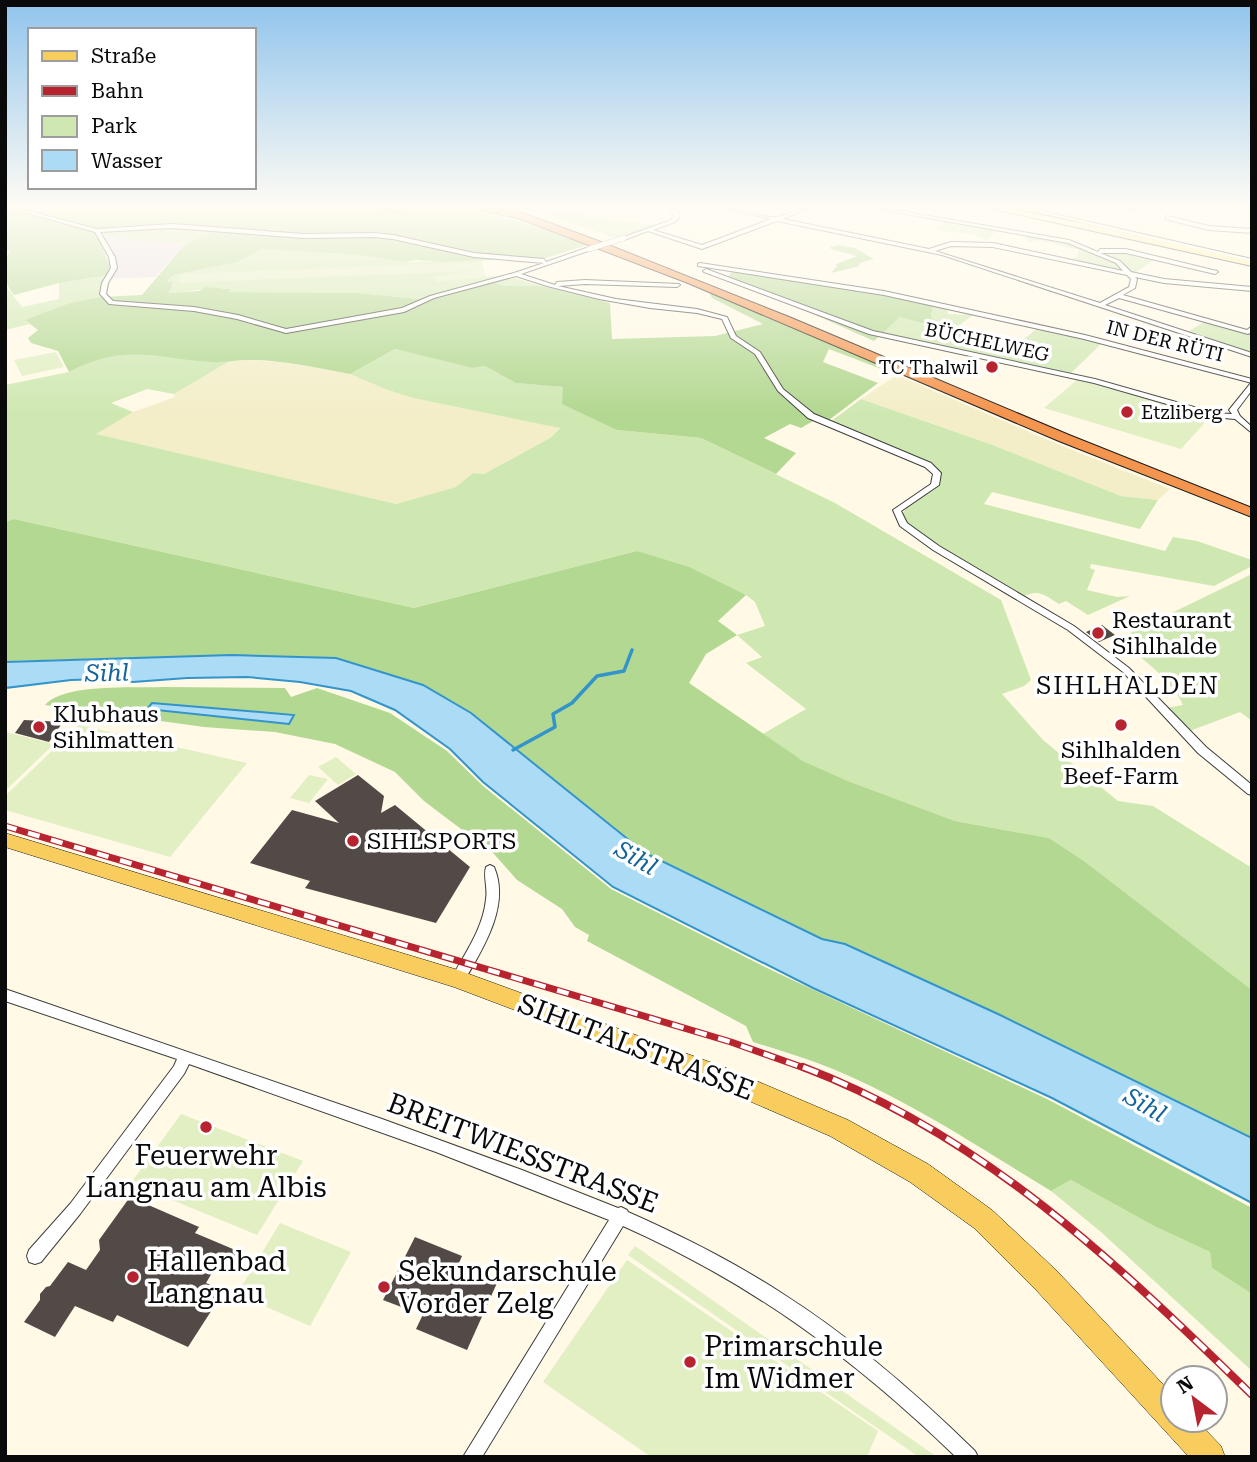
<svg xmlns="http://www.w3.org/2000/svg" width="1257" height="1462" viewBox="0 0 1257 1462" font-family="'Roboto Serif',serif">
<rect width="100%" height="100%" fill="#fff9e6"/>
<path fill="#e7dde9" d="M98 236 185 244 155 277 110 279 108 257Z"/>
<path fill="#f3eec8" d="M248 360 292 363 350 374 385 389 413 398 560 427 550 438 484 474 473 473 457 487 396 504 95 434 133 412 175 397 174 394 230 361Z
M897 375 1057 444 1170 489 1158 500 1121 496 990 444 861 399Z"/>
<path fill="#cfe8b2" d="M550 209H591L584 216 657 225 616 238 542 213Z
M945 221 997 230 987 240 973 234 936 230Z
M164 228 206 229 212 234 185 244 98 236 107 231Z
M1025 234C1057 241 1100 246 1123 270L1067 261 1077 257 1079 250 1039 240 1028 242Z
M262 249 359 255 403 262 481 261 486 277 505 275 541 286H505L493 282 428 300 359 293 228 292 230 289C208 287 189 292 167 293V282L174 275 238 262Z
M1104 252H1124L1154 260 1136 272H1132Z
M108 275 110 279 107 294 110 297 70 303 25 321 30 324 5 330V285L22 307 59 299V283Z
M933 305 947 309 948 314 973 315 953 330 1009 351 1038 328 1102 343 1070 374 881 334 900 317 927 325 940 323 931 317Z
M1206 321 1252 332V348L1249 349 1251 352 1189 331Z
M395 349 472 368 485 366 517 383 564 387 617 430 701 438 835 503 1001 600 1031 680 1024 686 1002 694 1043 740 1118 801 1153 806 1252 868V990L1084 861 1049 838 955 821 848 781 803 761 761 735 806 709 746 663 762 657 737 635 765 626 755 602 746 595 637 551 414 608 14 519 5 522V385L69 372 93 359 119 355 151 353 213 362 230 361 174 394 147 389 111 403 133 412 96 434 396 504 456 487 473 473 484 474 550 438 560 428 413 398 385 389 350 374Z
M861 399 990 444 1121 496 1158 500 1140 529 992 492 984 504 1165 551 1173 537 1197 541 1252 560V566L1214 586 1091 564 1090 568 1095 570 1087 590 1117 597 1130 596 1088 615 1066 601 1059 604C1046 596 1038 588 1023 597L912 529 901 516 909 504 937 486 940 475 937 470 830 422Z
M1252 574V721L1240 712 1187 732 1166 708 1183 705C1171 678 1140 658 1118 639Z
M1071 1180 1154 1226 1210 1252 1212 1268 1252 1294V1371L1101 1232 1051 1191Z"/>
<path fill="#b3d891" d="M5 209H440C493 210 538 227 587 245L546 258 441 262 416 260 403 262 359 255 262 249 238 262 174 275 167 281 173 283 168 293 199 291 206 287 230 289 229 292 359 293 428 300 493 282 505 286H541L610 303 612 339 715 336 763 324 712 298 709 292 901 374 897 375 829 349 823 362 878 383 825 423 815 420 801 428 790 424 764 438 796 453 776 474 701 438 617 430 562 404 563 387 516 383 485 366 472 368 395 349 350 374C317 368 283 360 249 360 236 360 224 363 211 362 155 358 123 343 69 372L58 351 31 343 28 338 38 330 25 320 70 303 101 297 142 295 185 244 211 233 205 229 107 231 98 237 111 269 108 275 59 283 14 295C4 283 0 265 10 251H5Z
M839 245 855 248 874 259 860 263 859 266 831 273 837 266 836 264 857 256 831 249 830 247Z
M733 271 842 287 933 305 931 317 941 324 928 325 900 317 874 341 728 276Z
M14 519 414 608 637 551 689 567 746 595 718 621 737 635 706 654 689 683 803 761 848 781 955 821 1049 838 1084 861 1252 990V1138L998 1014 845 944 822 939 645 853 471 713 423 685 336 658 232 655 5 661V522Z
M164 687 285 688 291 697 317 688 390 713 447 751 483 786 611 889 769 969 1049 1100 1252 1208V1294L1212 1268 1210 1252 1154 1226 1071 1180 1051 1191C977 1146 901 1095 820 1064 798 1056 775 1049 753 1042L746 1026 587 941 589 935 575 927 562 909 517 880 494 854 424 801 395 772 335 744 275 732 204 727 45 705C63 683 135 688 164 687Z"/>
<path fill="#e1efc3" d="M481 262 486 277 436 282 434 277 472 271 177 283 182 274Z
M56 352 64 367 22 376 14 360Z
M1078 379 1210 417 1181 449 1044 408Z
M79 725 247 763 170 857 5 810V796Z
M5 732 54 744 5 791Z
M336 757 356 774 338 785 318 767Z
M309 775 328 779 309 803 290 798Z
M181 1114 303 1161 257 1235 131 1183Z
M280 1223 351 1252 310 1326 237 1294Z
M635 1246 937 1457H919L628 1255Z
M627 1260 878 1431 867 1457H651L543 1382Z"/>
<path fill="#acdcf5" stroke="#3394cc" stroke-width="2" d="M232 655 336 658 423 685 471 713 645 853 822 939 845 944 998 1014 1252 1138V1203L1052 1098 813 988 613 887 483 782 450 749 395 710 351 691 300 682 247 677 187 678 133 682 104 679 71 680 5 688V662Z
M152 703 294 715 289 724 147 709Z"/>
<g fill="none" stroke-linecap="round" stroke-linejoin="round">
<path stroke="#3394cc" stroke-width="3.5" d="M513 750 555 727 553 714 572 703 597 676 624 671 632 650"/>
</g>
<path fill="#524a46" d="M1102 625 1115 635 1099 642 1086 632Z
M24 720 63 722 49 742 15 733Z
M358 775 384 796 381 813 395 805 470 867 436 923 305 888 310 881 250 863 292 810 339 823 315 801Z
M130 1197 199 1227 195 1233 240 1252 228 1271 216 1266 206 1283 224 1291 188 1347 117 1315 113 1322 75 1306 55 1337 24 1322 40 1300V1294L46 1287 50 1286 68 1262 86 1270 100 1250 99 1240Z
M415 1237 462 1256 453 1277 471 1284 475 1274 497 1283 467 1350 416 1329 427 1306 409 1298 404 1308 383 1300Z"/>
<g fill="none" stroke-linecap="round" stroke-linejoin="round">
<defs>
<path id="minor" d="M13 209H21L97 229 172 224 304 234 374 233 393 235 474 253 544 259 546 262 589 247 591 250 521 274 555 285 557 282 585 280 679 284 680 285 677 287 585 284 558 286 616 299 697 309 727 317 736 336 760 352 783 389 814 414 931 463 941 473 939 485 901 511 907 523 939 546 1074 626 1129 668 1206 747 1252 785V795L1248 794 1198 753 1123 672 1068 630 933 550 900 526 893 510 931 484 933 474 925 467 808 418 778 391 755 354 731 338 722 319 697 313 650 308 599 299 547 286 516 276 434 298 404 312 286 333 237 319 194 311 109 304 100 294 102 283 111 268 109 257 95 232ZM172 228 304 238 374 237 393 239 474 257 544 263 514 273 430 296 402 308 286 329 238 315 194 307 113 301 106 294 108 283 117 268 115 257 100 232Z
M671 209H676L680 216 675 222 653 230 702 245 771 219 727 209C742 209 766 219 778 217 788 215 796 209 806 209L783 219 929 249 951 242 993 243 1123 271 1116 263 1068 243 878 209H889L1069 240 1098 252 1100 249H1126L1217 271 1218 272 1215 274 1126 253H1100L1120 261 1131 272 1164 279 1252 287V291L1164 283 1135 277 1137 279 1135 288 1123 295 1247 330 1252 326V332L1248 334 1119 298 1105 305 1252 353V357L942 255 777 221 702 249 648 231 624 240 621 238 671 220 674 216ZM951 246 993 247 1127 275 1131 279 1129 287 1100 303 935 251Z
M1024 209H1033L1252 259V263Z
M1129 209H1135V210L1133 211Z
M1167 216 1209 226 1252 229V233L1209 230 1165 219Z
M700 263 884 291 1085 335 1252 379V383L1084 339 884 295 698 266V264Z
M706 269 873 331 1095 379 1215 413 1232 414 1229 410 1250 384 1252 383V390L1237 410 1240 416 1252 427V433L1235 419 1212 417 1094 383 869 334 704 272 703 271Z
M490 865 494 867C511 906 482 950 463 983L458 984 453 983 451 979C465 953 483 929 486 899 488 888 483 876 486 867Z
M5 989 382 1119 522 1170 618 1208 621 1207 627 1210 628 1212C680 1235 732 1261 780 1292 851 1337 915 1392 975 1451L978 1457H956C854 1358 753 1284 623 1226L482 1457H463L609 1220 436 1152 189 1064 184 1074 80 1214 41 1262 35 1264 29 1262 27 1256 29 1250 70 1204 174 1066 177 1059 5 1001Z"/>
<path id="secondary" d="M993 209H1009L1082 223 1252 261V266Z"/>
<path id="primary" d="M5 833 458 970 726 1068 848 1120 928 1164 992 1210 1057 1271 1173 1395V1420H1196L1221 1446 1225 1457H1189L1037 1291 974 1228 910 1182 830 1136 710 1084 454 987 5 847Z"/>
<path id="motorway" d="M380 209H402L397 212Z
M476 209H512L601 242 789 317 1069 435 1252 508V517L1059 441 688 283 518 218Z"/>
</defs>
<use href="#minor" stroke="#3d3d3d" stroke-width="2"/>
<use href="#secondary" stroke="#2c2c2c" stroke-width="2"/>
<use href="#primary" stroke="#1b1b1b" stroke-width="1"/>
<use href="#motorway" stroke="#1b1b1b" stroke-width="2"/>
<use href="#minor" fill="#fff" fill-rule="evenodd"/>
<use href="#secondary" fill="#fff1a1" fill-rule="evenodd"/>
<use href="#primary" fill="#f8cd5d" fill-rule="evenodd"/>
<use href="#motorway" fill="#f4954f" fill-rule="evenodd"/>
<defs>
<path id="rail-far1" d="M5 826 731 1042 807 1069"/>
<path id="rail" d="M803 1067C984 1136 1116 1262 1252 1395"/>
</defs>
<use href="#rail-far1" stroke="#b72430" stroke-width="7"/>
<use href="#rail" stroke="#b72430" stroke-width="8"/>
<use href="#rail-far1" stroke="#fff" stroke-width="4.5" stroke-dasharray="12" stroke-linecap="butt"/>
<use href="#rail" stroke="#fff" stroke-width="5" stroke-dasharray="16" stroke-linecap="butt"/>
<defs>
<path id="minor-bridge" d="M589 249 624 238"/>
</defs>
<use href="#minor-bridge" stroke="#3d3d3d" stroke-width="6" stroke-linecap="butt"/>
<use href="#minor-bridge" stroke="#fff" stroke-width="5"/>
</g>
<linearGradient id="sky" x2="0" y2="1"><stop stop-color="#90c4ed"/><stop offset="0.5" stop-color="#fffcf4"/><stop offset="1" stop-color="#fffcf4" stop-opacity="0"/></linearGradient>
<rect width="1257" height="414" fill="url(#sky)"/>
<g fill="#b72430" stroke="#fff" stroke-width="2.5">
<circle cx="992" cy="367" r="7"/>
<circle cx="1127" cy="412" r="7"/>
<circle cx="1098" cy="633" r="7"/>
<circle cx="1121" cy="725" r="7"/>
<circle cx="39" cy="727" r="7"/>
<circle cx="353" cy="841" r="7"/>
<circle cx="206" cy="1127" r="7"/>
<circle cx="133" cy="1277" r="7"/>
<circle cx="384" cy="1287" r="7"/>
<circle cx="690" cy="1362" r="7"/>
</g>
<g text-anchor="middle" dominant-baseline="central" stroke-width="7" stroke-linejoin="round" paint-order="stroke">
<g font-size="19" fill="#0a0a0a" stroke="#fff">
<text transform="translate(1165 341) rotate(14)">IN DER RÜTI</text>
<text transform="translate(987 342) rotate(12)">BÜCHELWEG</text>
</g>
<g font-size="19" fill="#0a0a0a" stroke="#fff" text-anchor="end">
<text x="978" y="367">TC Thalwil</text>
<text x="1141" y="412" text-anchor="start">Etzliberg</text>
</g>
<g font-size="23" fill="#0a0a0a" stroke="#fff" text-anchor="start">
<text x="1112" y="620">Restaurant<tspan x="1112" dy="26">Sihlhalde</tspan></text>
<text x="53" y="714">Klubhaus<tspan x="53" dy="26">Sihlmatten</tspan></text>
<text x="1121" y="750" text-anchor="middle">Sihlhalden<tspan x="1121" dy="26">Beef-Farm</tspan></text>
<text x="367" y="841">SIHLSPORTS</text>
</g>
<g font-size="24" font-style="italic" fill="#156499" stroke="#fff">
<text transform="translate(107 673) rotate(-1)">Sihl</text>
<text transform="translate(636 858) rotate(30)">Sihl</text>
<text transform="translate(1145 1105) rotate(30)">Sihl</text>
</g>
<g font-size="24" letter-spacing="2" fill="#0a0a0a" stroke="#fff">
<text x="1128" y="686">SIHLHALDEN</text>
</g>
<g font-size="28" fill="#0a0a0a" stroke="#fff">
<text transform="translate(636 1047) rotate(21)">SIHLTALSTRASSE</text>
<text transform="translate(523 1153) rotate(21)">BREITWIESSTRASSE</text>
</g>
<g font-size="28" fill="#0a0a0a" stroke="#fff" text-anchor="start">
<text x="206" y="1155" text-anchor="middle">Feuerwehr<tspan x="206" dy="32">Langnau am Albis</tspan></text>
<text x="147" y="1261">Hallenbad<tspan x="147" dy="32">Langnau</tspan></text>
<text x="398" y="1271">Sekundarschule<tspan x="398" dy="32">Vorder Zelg</tspan></text>
<text x="704" y="1346">Primarschule<tspan x="704" dy="32">Im Widmer</tspan></text>
</g>
</g>
<rect width="1257" height="1462" fill="none" stroke="#0a0a0a" stroke-width="14"/>
<rect x="28" y="28" width="228" height="161" fill="#ffffff" stroke="#9d9d9d" stroke-width="2"/>
<rect x="42" y="51" width="35" height="10" fill="#f8cd5d" stroke="#9d9d9d" stroke-width="2"/>
<text x="91" y="63" font-size="21" fill="#0a0a0a">Straße</text>
<rect x="42" y="86" width="35" height="10" fill="#b72430" stroke="#9d9d9d" stroke-width="2"/>
<text x="91" y="98" font-size="21" fill="#0a0a0a">Bahn</text>
<rect x="42" y="116" width="35" height="21" fill="#cfe8b2" stroke="#9d9d9d" stroke-width="2"/>
<text x="91" y="133" font-size="21" fill="#0a0a0a">Park</text>
<rect x="42" y="150" width="35" height="21" fill="#acdcf5" stroke="#9d9d9d" stroke-width="2"/>
<text x="91" y="168" font-size="21" fill="#0a0a0a">Wasser</text>
<g transform="translate(1194 1399) rotate(328)"><circle r="33" fill="#ffffff" stroke="#9d9d9d" stroke-width="2"/>
<path d="M0-5L12 26L0 18L-12 26Z" fill="#b72430"/>
<text y="-10" font-size="19" font-weight="bold" text-anchor="middle" fill="#0a0a0a">N</text>
</g>
</svg>
